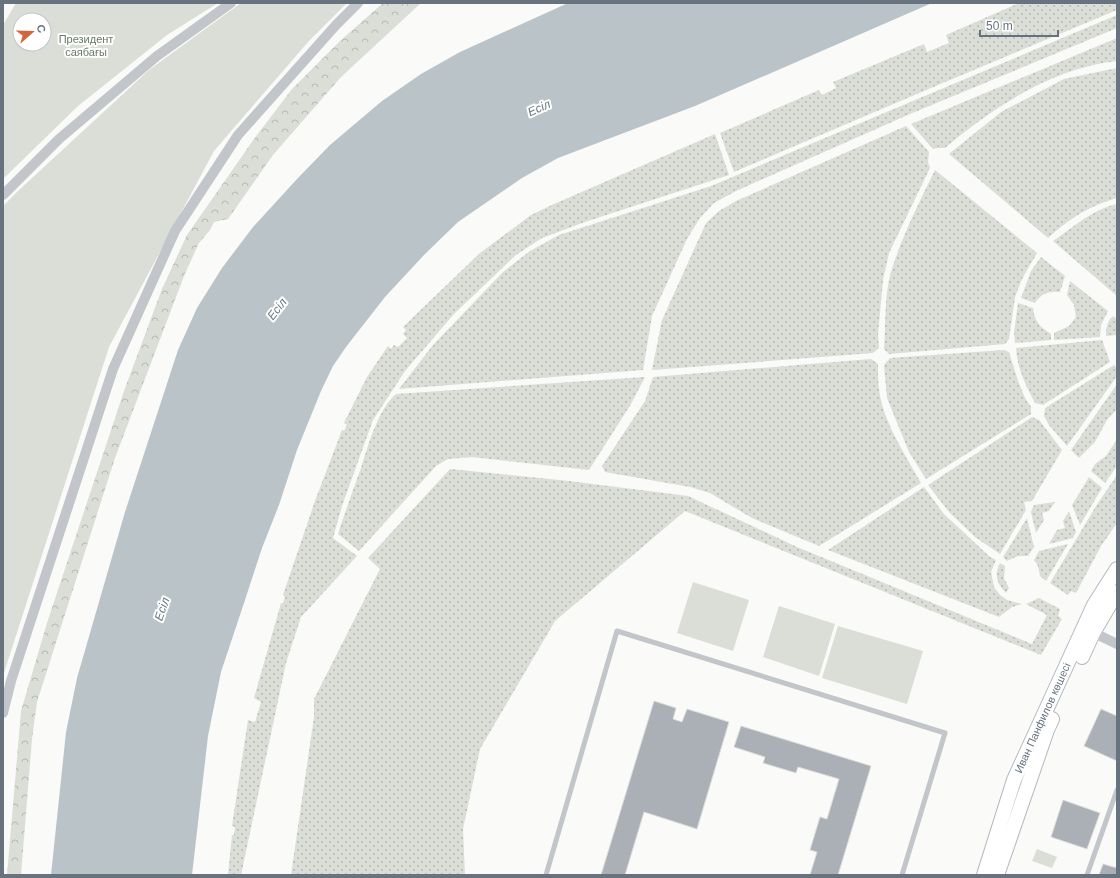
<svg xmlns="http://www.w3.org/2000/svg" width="1120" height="878" viewBox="0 0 1120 878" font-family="Helvetica,sans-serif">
<defs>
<pattern id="grass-dots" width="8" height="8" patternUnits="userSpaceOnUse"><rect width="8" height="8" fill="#daded7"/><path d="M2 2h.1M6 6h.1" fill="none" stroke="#b5b9b4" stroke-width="1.8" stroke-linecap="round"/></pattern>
<pattern id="forest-crowns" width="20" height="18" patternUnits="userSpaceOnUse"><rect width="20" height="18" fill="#daded7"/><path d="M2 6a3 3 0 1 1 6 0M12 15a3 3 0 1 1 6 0" fill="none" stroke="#b5b9b4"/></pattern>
</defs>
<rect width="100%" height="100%" fill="#fafaf8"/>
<path fill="url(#grass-dots)" d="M1019 3H1117V10L931 88 734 172 720 133 819 90 822 95 836 88 833 82 924 44 927 52 949 43 946 35Z
M1117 15V28L910 114 736 191 714 203 700 218 687 239 652 316 643 370 399 389 433 345 503 272 530 251 559 235 711 186Z
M1117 38V61C1054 67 992 108 945 148H938L933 149 911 124Z
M1117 68V198C1089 206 1070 218 1048 238L949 154 1001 112 1064 79Z
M906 126 929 152 928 162 930 168 889 253 883 280 878 334 879 348 873 353 652 370 662 320 706 223 719 211 736 201Z
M715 134 729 175 585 222 542 238 516 255 454 314 405 371 373 420 342 506 333 538 357 556 301 617 286 663 241 875H228L232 835H234L235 827 232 826 248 720 255 722 261 702 254 698 281 603H283L285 597 283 595 315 501 342 430 344 431 347 425 344 423 367 377 388 346 391 349 394 345 398 347 407 338 403 334 406 330 403 327 480 253 531 215 554 204Z
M935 170 1037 253 1022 279 1015 297 1009 339 1005 344 889 354 884 349C886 324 884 296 891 272 902 236 919 203 935 170Z
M1117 204V296L1053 241C1072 228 1093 209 1117 204Z
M1041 257 1065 276 1060 292C1050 291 1041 293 1035 303L1021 298 1031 271Z
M1070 281 1108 311 1101 325 1100 337 1054 340V333L1069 326 1076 317 1074 305 1067 295Z
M1018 303 1033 308C1034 321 1040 327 1051 334V340L1015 343 1014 333Z
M1113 316 1117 319V335L1106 336C1106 329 1107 321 1113 316Z
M1102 340 1110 362 1043 405 1035 403C1026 386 1017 368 1016 348Z
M1004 350 1009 352 1018 381 1025 398 1031 407V414L926 479 909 452 887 398 884 365 890 358Z
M871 359 878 364C878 373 878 381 879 389 882 420 906 456 921 483L819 546 752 518 710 493 690 487 605 472 602 466 645 401 653 377Z
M1114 365 1117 368V376L1067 446 1049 425 1044 416 1045 408Z
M645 377 631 404 589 470 472 457 448 459 436 466 359 551 338 534C345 512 353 490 361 468 368 446 378 409 396 394Z
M1117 384V409L1107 420 1095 442 1079 458 1071 450Z
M1032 417 1039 420 1062 450 1032 501 1024 502 1026 510 1000 554 975 537 949 512 928 485Z
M1117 439V466L1105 483 1091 471 1095 464 1106 456Z
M450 469 569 481 688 496 797 547 1032 644 1047 615 1026 604 1039 598 1060 609 1058 616 1062 619 1041 655 685 511 555 621 480 749 463 829 465 875H291L314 717V699L380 569 368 558Z
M1117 475V523L1101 546 1076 593 1071 591 1068 595 1050 583 1096 506Z
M1089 477 1102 488 1080 525 1072 505Z
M924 487 944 514 990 557 996 560 991 572 994 587 1000 595 1007 600 1022 604 1012 607 999 617 828 550Z
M1055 502 1049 511 1042 513 1044 520 1036 533 1031 512 1034 505Z
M1069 511 1076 532 1073 538 1049 544 1057 530 1065 528 1063 521Z
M1027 518 1034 547 1028 556H1018L1007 561 1003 557Z
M1068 544 1046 581 1040 576 1038 566 1034 560 1039 551Z
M1000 563 1005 566 1004 578 1009 588 1006 593C997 584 994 575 1000 563Z"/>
<path fill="url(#forest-crowns)" d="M383 3H421L341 77 273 155 228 219 214 222 210 230 199 243 184 276 115 458 37 702 32 739 21 875H7L21 711 47 623 124 391 162 289 187 235 254 139 292 89 340 41Z"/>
<path fill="#daded7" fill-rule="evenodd" d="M16 3H218L167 35 78 106 3 179V25ZM20 20H44V44H20Z
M241 3H347L308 42 214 151 109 347 3 676V206L18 191 149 70Z
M693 582 749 600 733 651 677 633Z
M779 606 835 624 819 676 763 657Z
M838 626 923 651 907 704 822 678Z
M1037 849 1057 857 1052 868 1032 861Z"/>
<path fill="#bac4c8" d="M568 3H932L695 106 558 158 522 178 458 222 424 255 385 297 346 347 333 366 321 391 297 450 279 505 262 548 245 600 221 672 208 736 192 875H51L66 732 77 678 125 512 178 350 197 308 222 268 253 227 297 179 330 145 382 101 421 74 460 52Z"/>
<path fill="#aab0b6" stroke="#dcdcda" d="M654 701 676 708 673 719 682 722 687 709 729 722 697 829 644 812 625 875H601Z
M1101 709 1117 716V761L1084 746Z
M741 726 871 766 838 875H810L817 852 810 850 820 817 827 819 839 779 798 767 796 773 763 763 765 757 734 747Z
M1063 800 1100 813 1087 849 1051 837Z
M1103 864 1117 868V875H1099Z"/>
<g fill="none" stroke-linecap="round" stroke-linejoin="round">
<defs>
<g id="secondary">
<path d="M1082 657 1093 633 1117 592"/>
<path id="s1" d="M984 875 1014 780 1094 605 1117 569"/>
<path d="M997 875 1047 730 1052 719"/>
</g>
</defs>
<use href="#secondary" stroke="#b4b9be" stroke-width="16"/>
<path stroke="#c2c5c9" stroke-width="5" d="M546 875 617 631 945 733 902 875
M1087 875 1117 790"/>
<path stroke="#c2c5c9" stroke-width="10" d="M3 195 59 139 157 56 231 3
M1088 630 1117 644
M3 713 11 681 113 369 175 231 238 135 336 25 358 3"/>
<use href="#secondary" stroke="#fff" stroke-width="14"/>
</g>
<g text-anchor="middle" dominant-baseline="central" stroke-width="4" stroke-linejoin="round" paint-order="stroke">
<g font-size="11" fill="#687966" stroke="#fff">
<text x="86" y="39">Президент<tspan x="86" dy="13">саябағы</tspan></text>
</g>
<g font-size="11" fill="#677480" stroke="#fff">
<text stroke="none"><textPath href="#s1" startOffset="168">Иван Панфилов көшесі</textPath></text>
</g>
<g font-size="12" font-style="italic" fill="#677980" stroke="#fff">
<text transform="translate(539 108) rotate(-24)">Есіл</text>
<text transform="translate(277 309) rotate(-52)">Есіл</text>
<text transform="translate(162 609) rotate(-71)">Есіл</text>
</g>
</g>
<rect width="1120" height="878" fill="none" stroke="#677480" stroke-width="8"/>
<g transform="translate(32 32) rotate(70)"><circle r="19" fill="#ffffff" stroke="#c2c7cc"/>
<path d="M0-3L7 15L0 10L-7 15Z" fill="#d3653e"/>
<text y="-6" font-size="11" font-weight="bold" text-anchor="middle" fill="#677480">С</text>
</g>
<path d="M980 30v6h78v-6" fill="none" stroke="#677480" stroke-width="2"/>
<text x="986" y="30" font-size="12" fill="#677480" stroke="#ffffff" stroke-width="3" paint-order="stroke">50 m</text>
</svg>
